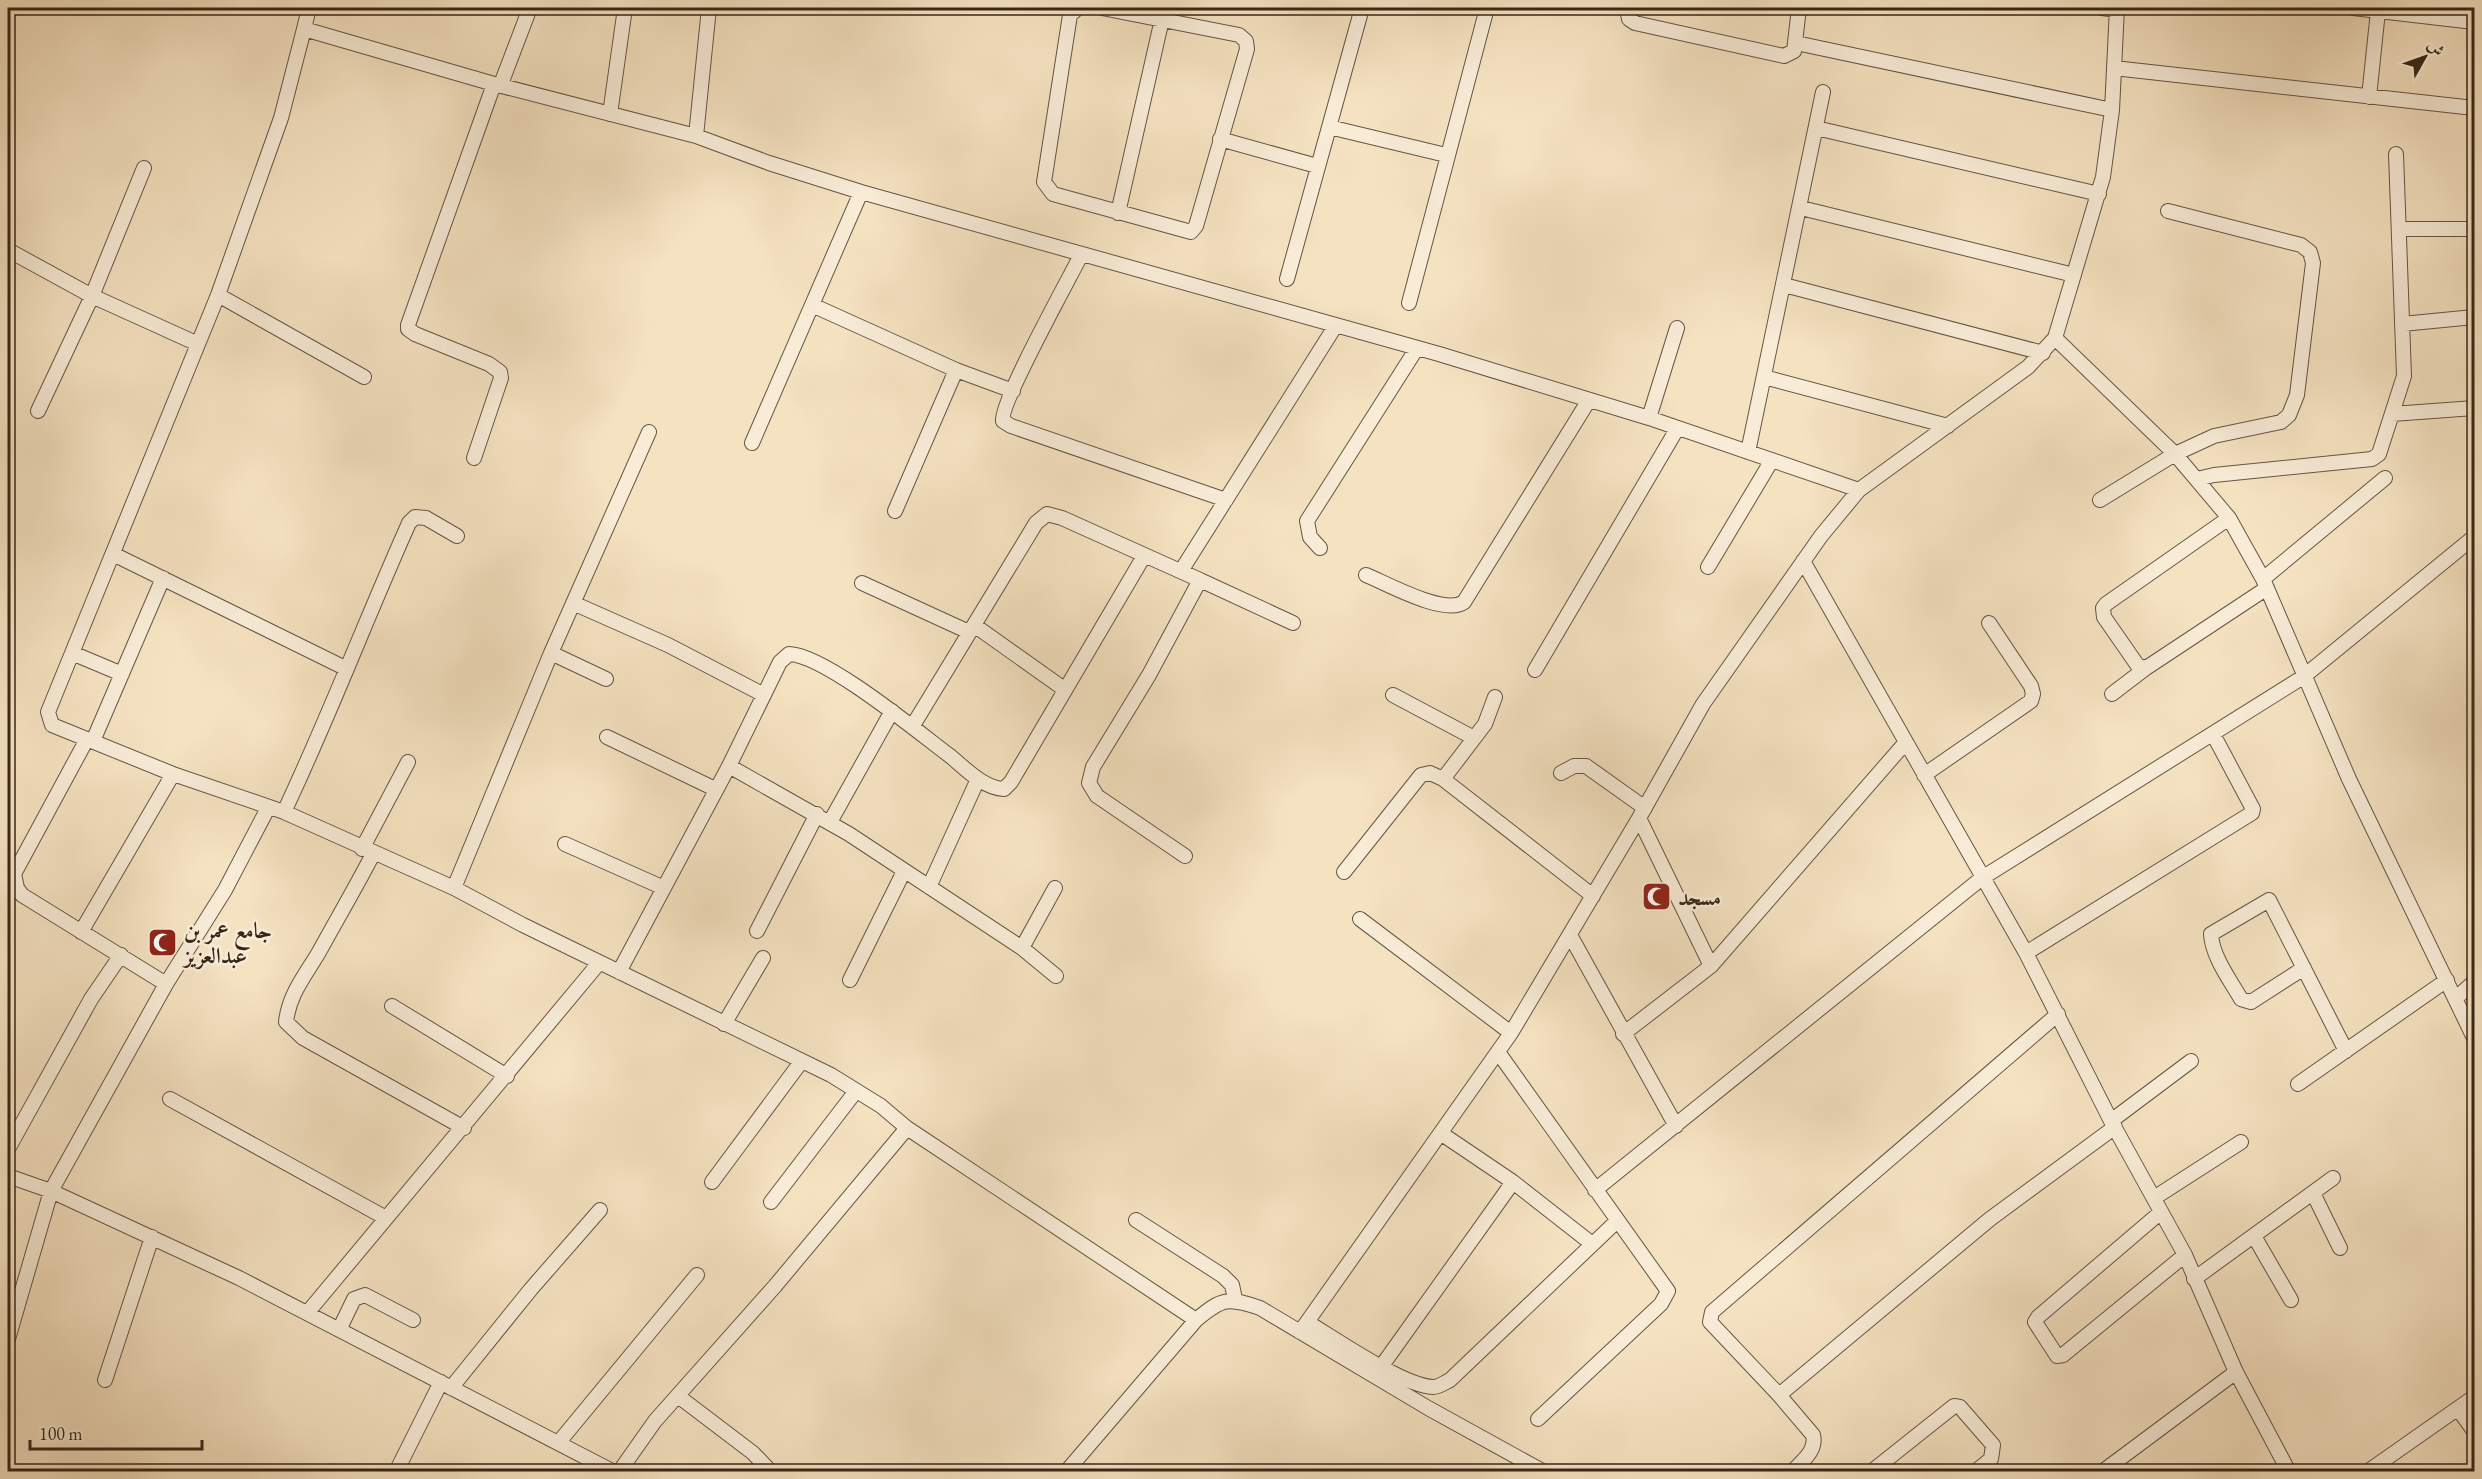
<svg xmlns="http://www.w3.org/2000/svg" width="2482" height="1479" viewBox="0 0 2482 1479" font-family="'EB Garamond',Amiri,serif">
<rect width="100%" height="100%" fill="#f5e2c1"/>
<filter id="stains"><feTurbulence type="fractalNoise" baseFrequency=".00333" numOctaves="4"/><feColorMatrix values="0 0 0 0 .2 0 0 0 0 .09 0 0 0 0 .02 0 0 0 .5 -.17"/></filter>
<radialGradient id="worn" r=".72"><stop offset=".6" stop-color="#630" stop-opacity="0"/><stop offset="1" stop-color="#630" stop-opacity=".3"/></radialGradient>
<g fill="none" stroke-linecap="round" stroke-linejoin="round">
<defs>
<path id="minor" d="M1078 8 1070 15 1044 182 1053 194 1191 232 1196 226 1247 49 1246 41 1239 35 1102 8
M1627 8 1629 19 1635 23 1784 56 1794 51 1799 8
M2102 8 2117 10
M2353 8 2474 22
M304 29 309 8
M1796 43 2112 110
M2114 68 2474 108
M501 84 530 8
M2369 97 2378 11
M610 114 625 8
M1329 127 1446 155
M1816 128 2099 194
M696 136 709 8
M1220 139 1317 166
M1801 208 2074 275
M1118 213 1162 19
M2399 229H2474
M8 250 92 296 198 344
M1081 255C1069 279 999 405 1003 421L1011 426 1226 500
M1287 279 1362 8
M1784 285 2043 353
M218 295 364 377
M1409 303 1487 8
M812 305 956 370 1013 391
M2402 324 2474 317
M2055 338 2175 454 2229 518 2263 579 2349 779 2474 1038
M1764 377 1948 426
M38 411 92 296 144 168
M2392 414 2474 408
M1649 418 1677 328
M752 443 861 192
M1748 452 1823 92
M474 458 501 378 500 372 489 364 415 334 408 329V325L494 84
M2197 479 2214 475 2372 459 2379 454 2404 376 2396 154
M2100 500 2175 454 2214 436 2281 422 2289 415 2297 395 2313 263 2310 252 2301 245 2168 211
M895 511 956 370
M2229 518 2106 604 2103 608 2104 617 2138 666 2146 668 2267 588
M1320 548 1310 537 1307 521 1417 348
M113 554 345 668
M1803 561 2026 953 2111 1121 2185 1255 2236 1372 2289 1472
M1708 567 1772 460
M1181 571 1336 325
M1366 575C1388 584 1445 616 1464 602L1589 400
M2263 579 2385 478
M1200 580 1293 623
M862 583 969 632
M573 603 668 645 764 695
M974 625 1064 689
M72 653 122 674
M551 653 606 679
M1535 670 1677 429
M2112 694 2146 668
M1393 695 1474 738
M912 727 1036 523 1047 514 1062 518 1200 580 1149 675 1093 767 1089 783 1097 796 1185 856
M607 737 715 789
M87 739 14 874 17 888 22 895 166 984
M93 741 163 578
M729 766 849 834 1022 948 1056 976
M1561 773 1574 766H1586L1645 808
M1924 775 2031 701 2033 694 2031 686 1989 623
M1443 779 1485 724 1495 697
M284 812C329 717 366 619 409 523L415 517 426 518 457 536
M1639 818 1711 966
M830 822 892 711
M565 844 664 888
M362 849 408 762
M373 854C356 887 337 919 319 952 305 976 289 994 286 1022L303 1038 464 1128
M1344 872 1421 775 1430 773 1443 779 1593 896
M929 887 978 779
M454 888 551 653 649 432
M1360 919 1511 1033
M757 931 817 814
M81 932 173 774
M1570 935 1676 1126
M1022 948 1055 888
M2026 953 2252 813 2253 809 2213 734
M2304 968 2251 1002 2241 999C2230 980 2212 956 2211 934L2269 900 2346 1051
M619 972 729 766 780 662 789 654C825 655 918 732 950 756 965 768 983 788 1004 789L1011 782 1144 556
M850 980 904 871
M2455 999 2474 982
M392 1006 507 1076
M2058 1014 1712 1312 1710 1322 1779 1395 1990 1219 2115 1127
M724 1024 763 958
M1623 1034 1711 966 1906 742
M1498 1052 1668 1291 1661 1304 1538 1419
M2298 1084 2447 980
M170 1099 386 1218
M2111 1121 2191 1061
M1442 1134 1513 1182 1591 1243
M8 1149 91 999 121 955
M8 1176 51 1191 239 1278 614 1472
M712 1182 801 1062
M1595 1190 1982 878 2303 677 2474 537
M2313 1193 2340 1248
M2154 1198 2241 1142
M771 1202 856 1091
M2161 1212 2038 1317 2035 1322 2057 1356 2063 1355 2185 1255
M1136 1220 1223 1276 1232 1285 1235 1299
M2254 1236 2291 1300
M2194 1279 2333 1178
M308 1312 599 963
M1196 1320 907 1128 881 1106 831 1075 523 925 454 888 284 812 173 774 52 725 48 712 218 295 281 118 304 29 494 84 696 136 769 163 861 192 1439 354 1649 418 1859 490
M1307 1322C1334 1338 1403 1386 1433 1387 1439 1387 1444 1383 1450 1380L1617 1221
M340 1328 354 1299 365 1295 413 1320
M1300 1332 1511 1033 1639 818 1703 704 1821 536 1859 490 2028 367 2055 338 2103 177 2112 110 2117 8
M8 1339 51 1191 166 984 225 890 268 808
M1381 1367 1513 1182
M105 1380 152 1237
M451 1388 531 1289 600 1210
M1779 1395 1813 1435C1817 1451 1802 1461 1792 1472
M678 1396 753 1453 771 1472
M2458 1409 2474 1431
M559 1442 697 1275
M396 1472 441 1382
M619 1472 655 1421 775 1286 907 1128
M1066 1472 1196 1320C1222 1298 1228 1297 1260 1308L1428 1408 1544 1472
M1871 1472 1954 1406 1960 1407 1993 1445 1991 1459 1975 1472
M2102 1472 2236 1372
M2367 1472 2474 1397"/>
</defs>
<use href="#minor" stroke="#665542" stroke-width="16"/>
<use href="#minor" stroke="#f8ecd7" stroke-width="14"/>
</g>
<defs>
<symbol id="mosque-square" viewBox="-11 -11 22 22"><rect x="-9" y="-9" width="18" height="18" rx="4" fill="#8f2418" stroke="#f8ecd7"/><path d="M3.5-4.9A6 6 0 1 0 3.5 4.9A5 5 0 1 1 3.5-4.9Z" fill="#fff"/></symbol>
</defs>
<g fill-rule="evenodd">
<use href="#mosque-square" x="1640" y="880" width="33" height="33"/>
<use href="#mosque-square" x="146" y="926" width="33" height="33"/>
</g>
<g text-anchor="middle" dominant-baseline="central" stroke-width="5" stroke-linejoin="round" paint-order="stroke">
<g font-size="22" font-weight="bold" fill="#372618" stroke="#f8ecd7" text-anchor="start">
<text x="1678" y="897">مسجد</text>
<text x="184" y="930">جامع عمر بن<tspan x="184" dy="25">عبدالعزيز</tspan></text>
</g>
</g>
<rect width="2482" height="1479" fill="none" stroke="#f5e2c1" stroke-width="30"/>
<rect x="9" y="9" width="2464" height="1461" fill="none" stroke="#372618" stroke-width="3"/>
<rect x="15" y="15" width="2452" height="1449" fill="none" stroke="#372618" stroke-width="1.5"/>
<g transform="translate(2425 57) rotate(50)" stroke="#f8ecd7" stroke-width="4.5" paint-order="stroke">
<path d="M0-4.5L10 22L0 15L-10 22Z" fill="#372618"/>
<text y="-9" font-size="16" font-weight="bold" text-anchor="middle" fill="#372618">ش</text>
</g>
<path d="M30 1440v9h172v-9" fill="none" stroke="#372618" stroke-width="3"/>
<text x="39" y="1440" font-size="18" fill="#372618" stroke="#f8ecd7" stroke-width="4.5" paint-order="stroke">100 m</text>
<rect width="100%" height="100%" filter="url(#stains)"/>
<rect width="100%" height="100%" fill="url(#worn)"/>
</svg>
